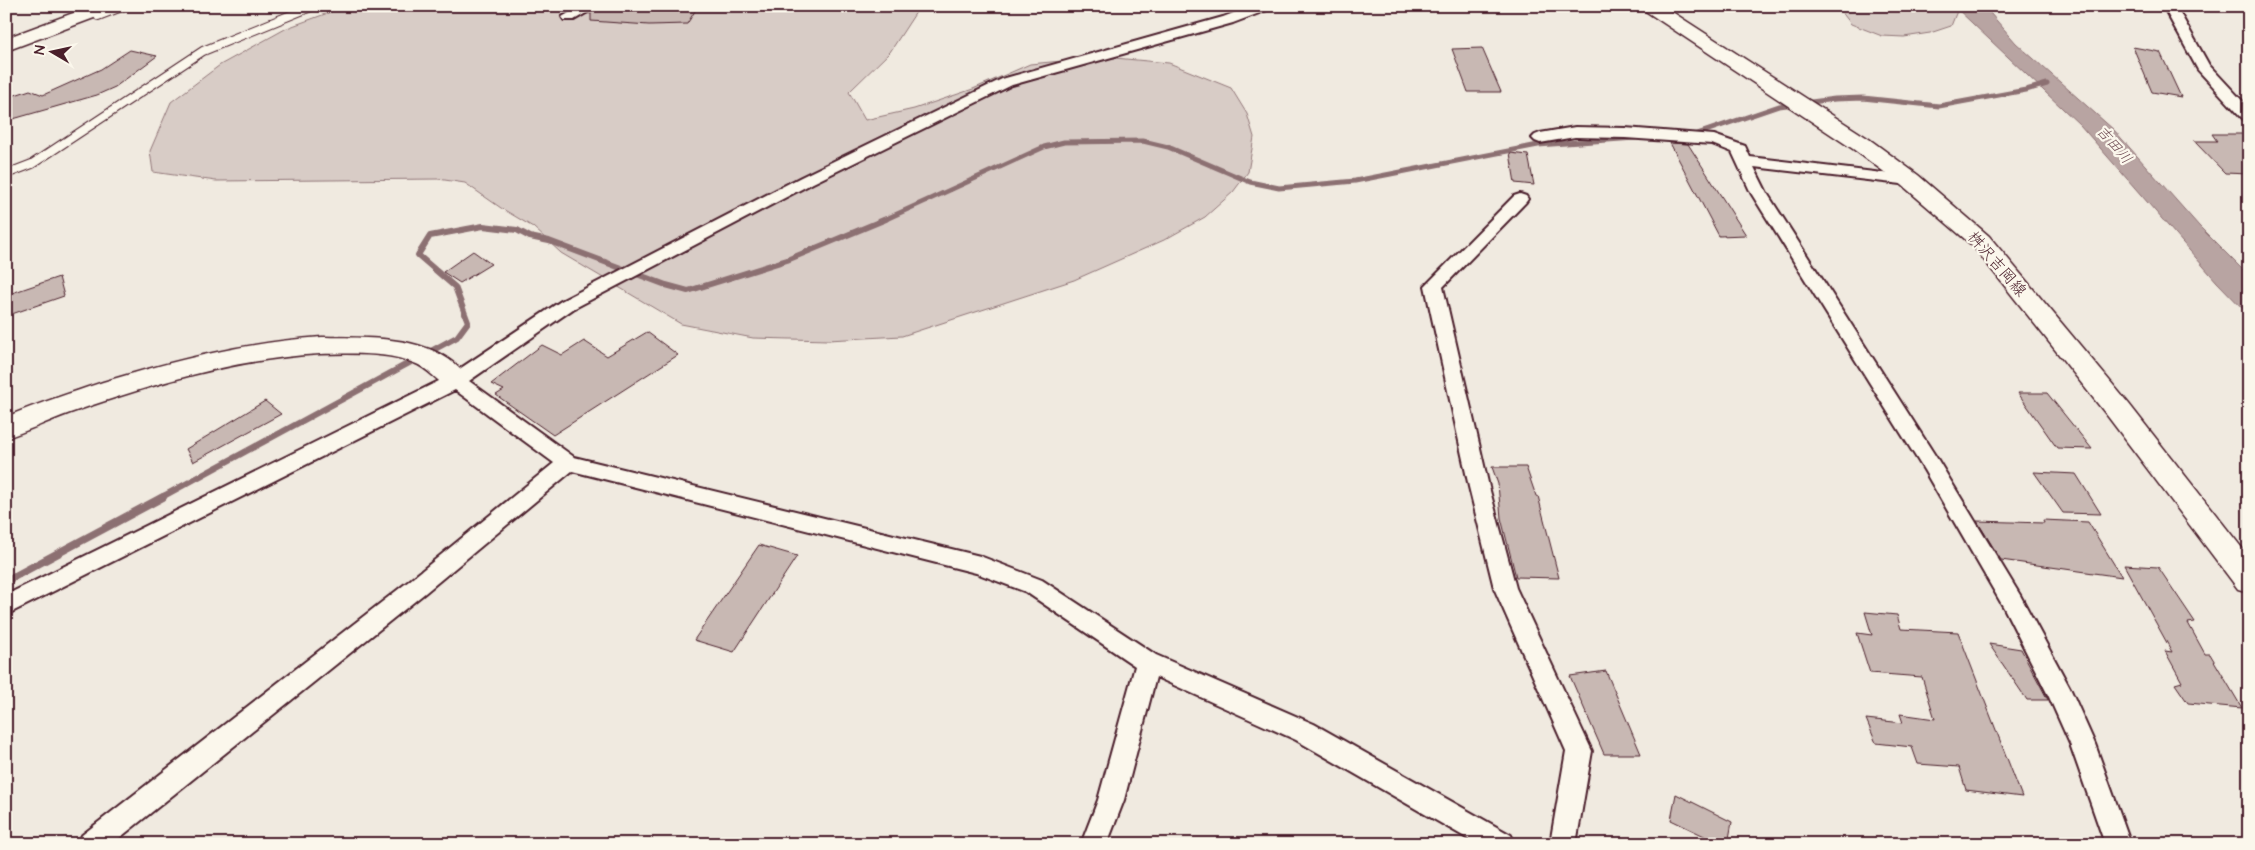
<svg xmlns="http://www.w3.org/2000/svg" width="2255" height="850" viewBox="0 0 2255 850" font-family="'Architects Daughter','Klee One',sans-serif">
<rect width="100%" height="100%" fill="#f0eae0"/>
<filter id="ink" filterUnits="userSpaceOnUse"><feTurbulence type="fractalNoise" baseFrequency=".02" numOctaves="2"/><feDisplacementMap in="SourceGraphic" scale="10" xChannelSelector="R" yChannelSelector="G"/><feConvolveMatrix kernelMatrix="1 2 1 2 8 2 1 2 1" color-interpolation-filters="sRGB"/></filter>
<g filter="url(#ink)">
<path fill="#d8ccc6" stroke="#917678" d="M347 6H567L576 13 621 16 692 6H920L890 52 849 92 865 120 914 109 973 89 1030 64 1104 57 1169 63 1231 88 1247 114 1254 137 1248 172 1233 192 1205 217 1164 240 1074 280 902 336 828 340 753 338 681 324 561 253 533 227 501 208 465 183 438 179 216 181 153 172 150 151 171 102 220 65 287 28Z
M1837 6H1959L1951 26 1930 33 1904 37 1882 36 1851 24Z"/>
<path fill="#b8a4a2" stroke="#8c6f72" d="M1954 6H1984L2016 43 2114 130 2199 226 2249 276V315L2217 282 2080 125Z"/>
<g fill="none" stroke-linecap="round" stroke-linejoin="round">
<path stroke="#8c6f72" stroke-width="5" d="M1694 135 1779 106 1835 99 1863 98 1939 106 2026 90 2047 84
M884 220 1044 147 1064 142 1143 141 1168 147 1250 182 1279 188 1355 181 1538 145 1635 138"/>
<path stroke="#8c6f72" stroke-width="6" d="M160 498 457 337 468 322 455 287 418 255 430 236 483 226 517 230 530 237 549 241 666 285 688 291 787 260 886 219"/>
<path stroke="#8c6f72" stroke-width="8" d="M6 581 163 497"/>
</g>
<path fill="#c8b8b3" stroke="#4a1f2b" d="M600 6H698L687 24 649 25 591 21V12Z
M2133 47 2160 52 2181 97 2152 92Z
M1482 48 1501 92H1468L1452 49Z
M130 50 157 56 115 87 97 95 6 121V98L30 90 43 95 101 69Z
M2212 134H2242L2249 140V174L2225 173 2194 141H2217Z
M1670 143 1688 144 1746 235 1719 236Z
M1510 153 1528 155 1534 185 1515 183Z
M473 251 491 264 460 283 443 272Z
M59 277 64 296 6 316V295Z
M647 332 678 355 553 435 496 395 504 390 491 384 542 345 562 355 584 341 607 356Z
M2018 393H2047L2092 449 2057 448Z
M265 401 281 414 193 462 186 449Z
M1492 467H1526L1536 496H1538L1559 578 1516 577 1501 518 1498 484Z
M2034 472 2076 474 2101 514 2063 513Z
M2043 520 2088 522 2122 577 2001 560 1977 521 2044 523Z
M759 545 797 556 734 652 694 640Z
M2124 565 2158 567 2195 622 2188 623 2205 654H2210L2242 708 2188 703 2175 684 2182 682 2165 651 2172 652Z
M1865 612 1897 615 1901 629 1958 632 2022 797 1966 790 1959 767 1918 764 1912 747 1876 743 1866 719 1903 723 1900 714 1935 719 1922 677 1870 673 1857 633 1872 635Z
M1989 644 2021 649 2048 700H2027Z
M1606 671 1641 754H1604L1570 676Z
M1676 794 1732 822 1728 844H1721L1671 820Z"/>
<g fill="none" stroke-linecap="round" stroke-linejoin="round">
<defs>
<path id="lane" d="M98 16 124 6
M6 174 32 164 203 51 313 6"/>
<path id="street" d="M581 6H598L574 20H564L562 17Z
M1252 6H1271L1270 9 1233 23 1012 85 813 183 573 309 469 381 574 457 980 556 1042 580 1156 655 1314 724 1511 835 1515 844H1477L1296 740 1156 677 1124 800 1107 844H1081L1098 800 1135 666 1026 592 976 573 572 471 425 593 112 844H78L82 835 409 581 554 463 455 390 6 615V595L449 376 561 301 801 177 1002 79 1223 17Z
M2163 6H2176L2209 65 2249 108V121L2244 120 2198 70Z
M1575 127 1625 128 1714 135 1745 146 1750 157 1916 177 1918 180 1916 183 1910 185 1754 167 1767 193 1938 460 2020 595 2070 688 2095 744 2131 844H2105L2070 744 2049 697 2004 608 1924 470 1751 193 1732 152 1712 144 1625 138 1575 137 1540 143 1535 141 1532 138 1535 135 1540 133Z
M1520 194 1526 196 1528 199 1526 202 1443 287 1489 487 1516 588 1592 751 1576 844H1550L1566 751 1494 588 1469 487 1425 286 1514 196Z"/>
<path id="secondary" d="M92 6H112L113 8 110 12 6 51V38Z
M1641 6H1663L1869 139 1918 175 1989 236 2129 404 2249 557V592L2238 589 2109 418 1973 246 1902 185 1853 149 1644 10Z
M322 337C370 338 441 334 469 381L465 387C442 394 434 370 414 363 389 352 347 353 320 354 233 359 151 385 70 413 48 421 28 431 6 438V417C38 403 71 393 103 382 175 360 247 342 322 337Z"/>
</defs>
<use href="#lane" stroke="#4a1f2b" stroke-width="10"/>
<use href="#street" stroke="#4a1f2b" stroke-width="4"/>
<use href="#secondary" stroke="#4a1f2b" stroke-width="3"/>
<use href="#lane" stroke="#fbf7ec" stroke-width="8"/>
<use href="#street" fill="#fbf7ec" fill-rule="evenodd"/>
<use href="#secondary" fill="#fbf7ec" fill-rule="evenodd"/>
</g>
</g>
<g text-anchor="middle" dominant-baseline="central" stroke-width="4.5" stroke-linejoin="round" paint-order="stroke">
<g font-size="15" font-style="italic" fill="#704e55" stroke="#fbf7ec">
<text transform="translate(2114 145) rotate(49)">吉田川</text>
</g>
<g font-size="16" fill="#4a1f2b" stroke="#fbf7ec">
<text transform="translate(1997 264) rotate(49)">桝沢吉岡線</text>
</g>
</g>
<rect width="2255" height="850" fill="none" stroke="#fbf7ec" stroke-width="25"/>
<rect x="12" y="12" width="2230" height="825" fill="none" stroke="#4a1f2b" stroke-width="2" filter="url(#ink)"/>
<g transform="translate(52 52) rotate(279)" stroke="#fbf7ec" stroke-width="4" paint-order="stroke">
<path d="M0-4L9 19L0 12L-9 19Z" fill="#4a1f2b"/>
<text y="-8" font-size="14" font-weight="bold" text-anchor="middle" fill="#4a1f2b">N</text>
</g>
</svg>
